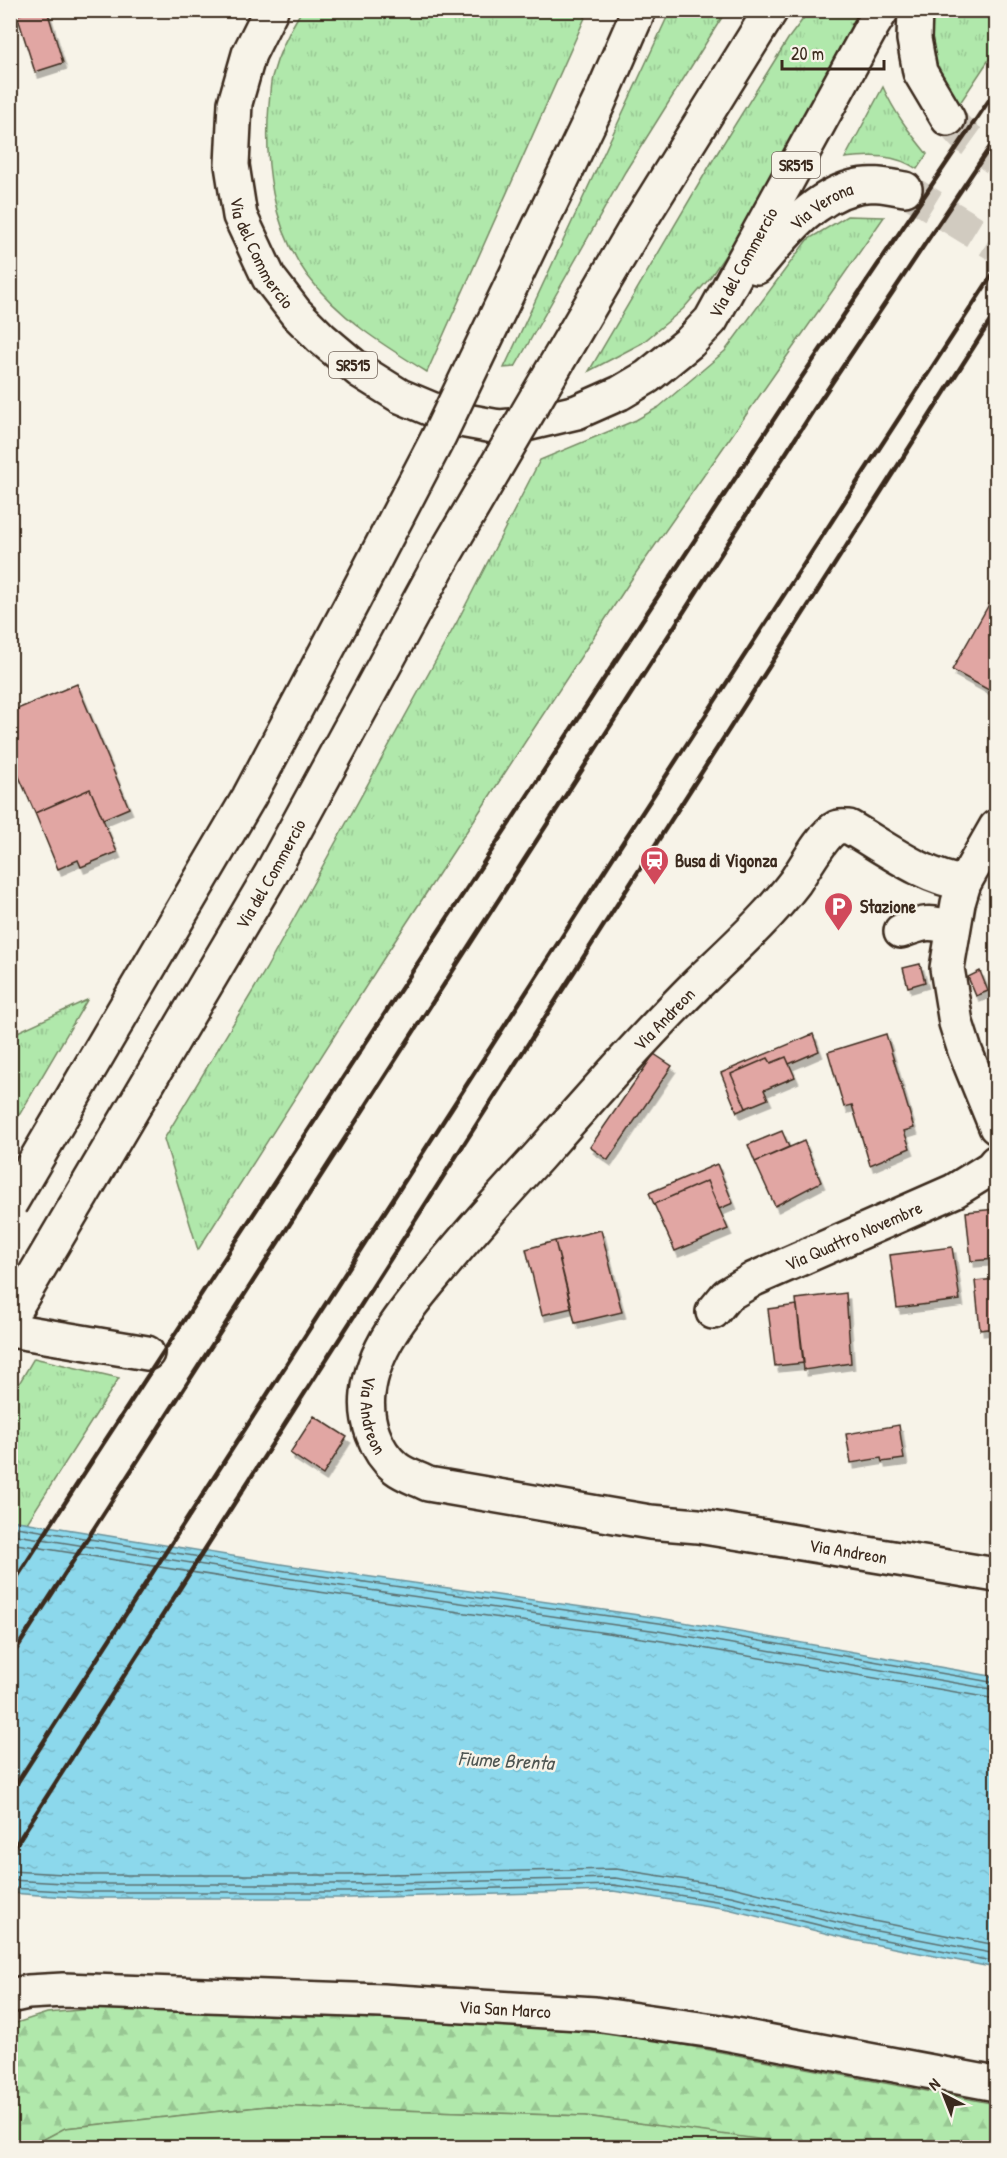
<svg xmlns="http://www.w3.org/2000/svg" width="1007" height="2158" viewBox="0 0 1007 2158" font-family="'Patrick Hand',sans-serif">
<defs>
<pattern id="grass-tufts" width="24" height="20" patternUnits="userSpaceOnUse" patternTransform="scale(1.5)"><rect width="24" height="20" fill="#b0e8ab"/><path d="M3 7l-1-3M5 7V3M7 7l1-3M15 17l-1-3M17 17v-4M19 17l1-3" fill="none" stroke="#98c793"/></pattern>
<pattern id="forest-firs" width="22" height="20" patternUnits="userSpaceOnUse" patternTransform="scale(1.5)"><rect width="22" height="20" fill="#b0e8ab"/><path d="M5 1l3.5 6h-7zM16 11l3.5 6h-7z" fill="#98c793"/></pattern>
<pattern id="water-ripples" width="26" height="14" patternUnits="userSpaceOnUse" patternTransform="scale(1.5)"><rect width="26" height="14" fill="#8cd8ec"/><path d="M2 4q2-2 4 0t4 0M15 11q2-2 4 0t4 0" fill="none" stroke="#7abaca"/></pattern>
<filter id="shadow"><feDropShadow dx="3.5" dy="6" stdDeviation="0" flood-color="#0004"/></filter>
</defs>
<rect width="100%" height="100%" fill="#f7f3e8"/>
<filter id="ink" filterUnits="userSpaceOnUse"><feTurbulence type="fractalNoise" baseFrequency=".0167" numOctaves="2"/><feDisplacementMap in="SourceGraphic" scale="12" xChannelSelector="R" yChannelSelector="G"/><feConvolveMatrix kernelMatrix="1 2 1 2 8 2 1 2 1" color-interpolation-filters="sRGB"/></filter>
<g filter="url(#ink)">
<path fill="url(#grass-tufts)" stroke="#768964" stroke-width="1.5" d="M302 10 588 11 427 372C383 345 339 318 307 275 272 227 264 162 269 104 270 95 270 86 272 77 278 54 289 31 302 10Z
M670 11H726L625 172 515 367 504 368Z
M809 11H859L765 188 735 241 709 279 683 309 642 343 589 371 713 160 788 39Z
M932 11H996V49L956 109 936 67 930 38Z
M883 87C894 112 910 133 927 154L917 169C895 154 870 155 845 158Z
M847 216 884 217 631 580 389 950 198 1250 164 1139 266 969 458 620 540 460 636 420 659 407 725 351 807 240Z
M87 1000 11 1129V1035Z
M34 1358 119 1378 27 1523 11 1520V1397Z"/>
<path fill="url(#forest-firs)" stroke="#768964" stroke-width="1.5" d="M124 2006 609 2031 996 2104V2147L819 2148 585 2116 268 2106 66 2128 29 2147H11L10 2025 47 2013Z"/>
<path fill="#b0e8ab" stroke="#768964" stroke-width="1.5" d="M268 2106 585 2116 819 2147H29L65 2128Z"/>
<path fill="url(#water-ripples)" stroke="#6c929a" stroke-width="1.5" d="M11 1520 287 1565 660 1618 996 1677V1968L853 1940 728 1909 613 1891 348 1898H81L11 1893Z"/>
<g fill="none" stroke-linecap="round" stroke-linejoin="round">
<path stroke="#5b7070" stroke-width="1.5" d="M10 1526 286 1571 659 1623 996 1683
M10 1534 285 1578 658 1631 996 1690
M10 1543 284 1587 656 1640 996 1699
M10 1871 81 1875H348L616 1869 732 1887 858 1918 996 1945
M10 1880 81 1884H348L615 1878 731 1896 856 1927 996 1954
M10 1888 81 1892H348L614 1885 729 1903 855 1934 996 1962"/>
</g>
<path fill="#e1a6a3" stroke="#3b2a1e" stroke-width="1.5" filter="url(#shadow)" d="M33 10H47L63 63 35 72 17 15Z
M996 592V694L952 670Z
M77 684 129 808 103 819 90 789 35 813 10 756V712Z
M90 789 117 852 81 867 78 860 58 869 35 813Z
M920 964 925 982 908 987 903 968Z
M980 971 988 991 976 996 968 977Z
M996 996V1012L991 999Z
M813 1034 819 1051 789 1064 786 1057 771 1063 768 1058 731 1074 746 1108 737 1112 721 1073Z
M886 1034 914 1128 904 1131 910 1148 870 1165 852 1105 844 1107 828 1052Z
M654 1054 672 1066 608 1160 590 1147Z
M786 1057 795 1077 764 1090 768 1099 746 1108 731 1074 768 1058 771 1063Z
M782 1131 789 1147 755 1162 748 1145Z
M804 1141 821 1182 775 1206 755 1162Z
M717 1164 733 1203 719 1209 707 1181 654 1204 649 1193Z
M707 1181 728 1229 675 1251 654 1204Z
M996 1209V1259L971 1261 966 1212Z
M601 1230 622 1312 575 1323 555 1241Z
M555 1241 572 1308 542 1315 526 1249Z
M952 1247 960 1300 897 1308 890 1255Z
M996 1279V1328L980 1330 975 1281Z
M846 1293 851 1363 804 1370 796 1299Z
M797 1305 804 1363 775 1366 768 1309Z
M996 1356V1386L992 1357Z
M314 1416 347 1437 323 1475 290 1453Z
M899 1425 904 1459 882 1462 881 1458 851 1463 846 1434Z"/>
<g fill="none" stroke-linecap="round" stroke-linejoin="round">
<path stroke="#d1cbc0" stroke-width="33" stroke-dasharray="33 16" stroke-linecap="butt" d="M948 119 964 136 996 159
M905 189 996 245"/>
<defs>
<g id="minor">
<path d="M996 827 964 883 958 903 947 968 956 1023 965 1051 996 1127"/>
<path id="s1" d="M964 883C924 878 884 847 849 827 845 827 839 826 836 828 823 834 804 869 795 882 767 919 731 951 698 983 642 1039 590 1098 538 1157 504 1194 471 1231 439 1270 410 1305 373 1346 368 1394 365 1420 375 1451 396 1468 405 1475 418 1479 428 1484L650 1522 698 1526 996 1575"/>
<path d="M901 931C923 923 930 920 953 929"/>
<path id="s2" d="M713 1312 727 1295 754 1279 954 1191 991 1168 996 1162"/>
<path d="M10 1330 147 1353"/>
<path id="s3" d="M10 1996 28 1992 63 1990 382 2001 595 2014 714 2031 996 2084"/>
</g>
<g id="major">
<path id="s4" d="M271 10 249 54 235 103 232 165 240 216 269 278 296 313 321 338 360 371 400 396 455 419 499 427 522 425 577 412 620 393 647 377 690 342 711 320 872 26 882 10"/>
<path d="M915 10 914 39 920 72 948 119"/>
<path id="s5" d="M757 267C783 236 812 198 854 187 870 182 888 186 905 189"/>
</g>
<g id="highway">
<path d="M635 229 771 10"/>
<path id="s6" d="M10 1317 271 874 441 561"/>
</g>
</defs>
<use href="#minor" stroke="#3b2a1e" stroke-width="38"/>
<use href="#major" stroke="#3b2a1e" stroke-width="38"/>
<use href="#highway" stroke="#3b2a1e" stroke-width="38"/>
<use href="#minor" stroke="#f7f3e8" stroke-width="33"/>
<use href="#major" stroke="#f7f3e8" stroke-width="33"/>
<use href="#highway" stroke="#f7f3e8" stroke-width="33"/>
<path stroke="#3b2a1e" stroke-width="4.5" d="M10 1588 103 1444 791 393 996 90
M10 1659 813 411 996 138
M10 1794 612 859 996 269
M10 1854 996 312"/>
<defs>
<path id="highway-bridge" d="M441 561 635 229
M10 1204 249 797 353 601 439 436 599 102 639 10"/>
</defs>
<use href="#highway-bridge" stroke="#3b2a1e" stroke-width="38" stroke-linecap="butt"/>
<use href="#highway-bridge" stroke="#f7f3e8" stroke-width="33"/>
</g>
</g>
<defs>
<symbol id="station-pin" viewBox="-11 -11 22 30"><path d="M0 17L-7.5 6A9.5 9.5 0 1 1 7.5 6Z" fill="#d1495b" stroke="#f7f3e8"/><path d="M-3-6H3Q5-6 5-4V2Q5 4 3 4L4.5 6H3L1.5 4h-3L-3 6H-4.5L-3 4Q-5 4-5 2V-4Q-5-6-3-6ZM-3.5-4v3h7v-3ZM-3.5 1v1.5H-2V1ZM2 1v1.5H3.5V1Z" fill="#fff"/></symbol>
<symbol id="parking-pin" viewBox="-11 -11 22 30"><path d="M0 17L-7.5 6A9.5 9.5 0 1 1 7.5 6Z" fill="#d1495b" stroke="#f7f3e8"/><path d="M-3.5-5.5H1a3.5 3.5 0 0 1 0 7H-1V5.5H-3.5ZM-1-3.4V-.6H.8a1.4 1.4 0 0 0 0-2.8Z" fill="#fff"/></symbol>
</defs>
<g fill-rule="evenodd">
<use href="#station-pin" x="638" y="844" width="33" height="45"/>
<use href="#parking-pin" x="822" y="890" width="33" height="45"/>
</g>
<g text-anchor="middle" dominant-baseline="central" stroke-width="5" stroke-linejoin="round" paint-order="stroke">
<g fill="#f7f3e8" stroke="#73665b" stroke-width="1.5">
<rect x="772" y="152" width="48" height="26" rx="4.5"/>
<rect x="329" y="352" width="48" height="26" rx="4.5"/>
</g>
<g font-size="16" font-weight="bold" fill="#3b2a1e">
<text x="796" y="165">SR515</text>
<text x="353" y="365">SR515</text>
</g>
<g font-size="18" fill="#3b2a1e" stroke="#f7f3e8">
<text stroke="none"><textPath href="#s5" startOffset="90">Via Verona</textPath></text>
<text stroke="none"><textPath href="#s4" startOffset="256">Via del Commercio</textPath></text>
<text stroke="none"><textPath href="#s4" startOffset="874">Via del Commercio</textPath></text>
<text stroke="none"><textPath href="#s6" startOffset="514">Via del Commercio</textPath></text>
<text transform="translate(664 1019) rotate(-46)">Via Andreon</text>
<text stroke="none"><textPath href="#s2" startOffset="162">Via Quattro Novembre</textPath></text>
<text stroke="none"><textPath href="#s1" startOffset="904">Via Andreon</textPath></text>
<text stroke="none"><textPath href="#s1" startOffset="1426">Via Andreon</textPath></text>
<text stroke="none"><textPath href="#s3" startOffset="496">Via San Marco</textPath></text>
</g>
<g font-size="18" font-weight="bold" fill="#3b2a1e" stroke="#f7f3e8" text-anchor="start">
<text x="675" y="860">Busa di Vigonza</text>
<text x="860" y="906">Stazione</text>
</g>
<g font-size="20" font-style="italic" fill="#4f5652" stroke="#f7f3e8">
<text transform="translate(506 1760) rotate(3)">Fiume Brenta</text>
</g>
</g>
<rect width="1007" height="2158" fill="none" stroke="#f7f3e8" stroke-width="36"/>
<rect x="18" y="18" width="971" height="2122" fill="none" stroke="#3b2a1e" stroke-width="2" filter="url(#ink)"/>
<g transform="translate(944 2095) rotate(318)" stroke="#f7f3e8" stroke-width="4.5" paint-order="stroke">
<path d="M0-4.5L10 22L0 15L-10 22Z" fill="#3b2a1e"/>
<text y="-9" font-size="16" font-weight="bold" text-anchor="middle" fill="#3b2a1e">N</text>
</g>
<path d="M782 60v9h102v-9" fill="none" stroke="#3b2a1e" stroke-width="3"/>
<text x="791" y="60" font-size="18" fill="#3b2a1e" stroke="#f7f3e8" stroke-width="4.5" paint-order="stroke">20 m</text>
</svg>
